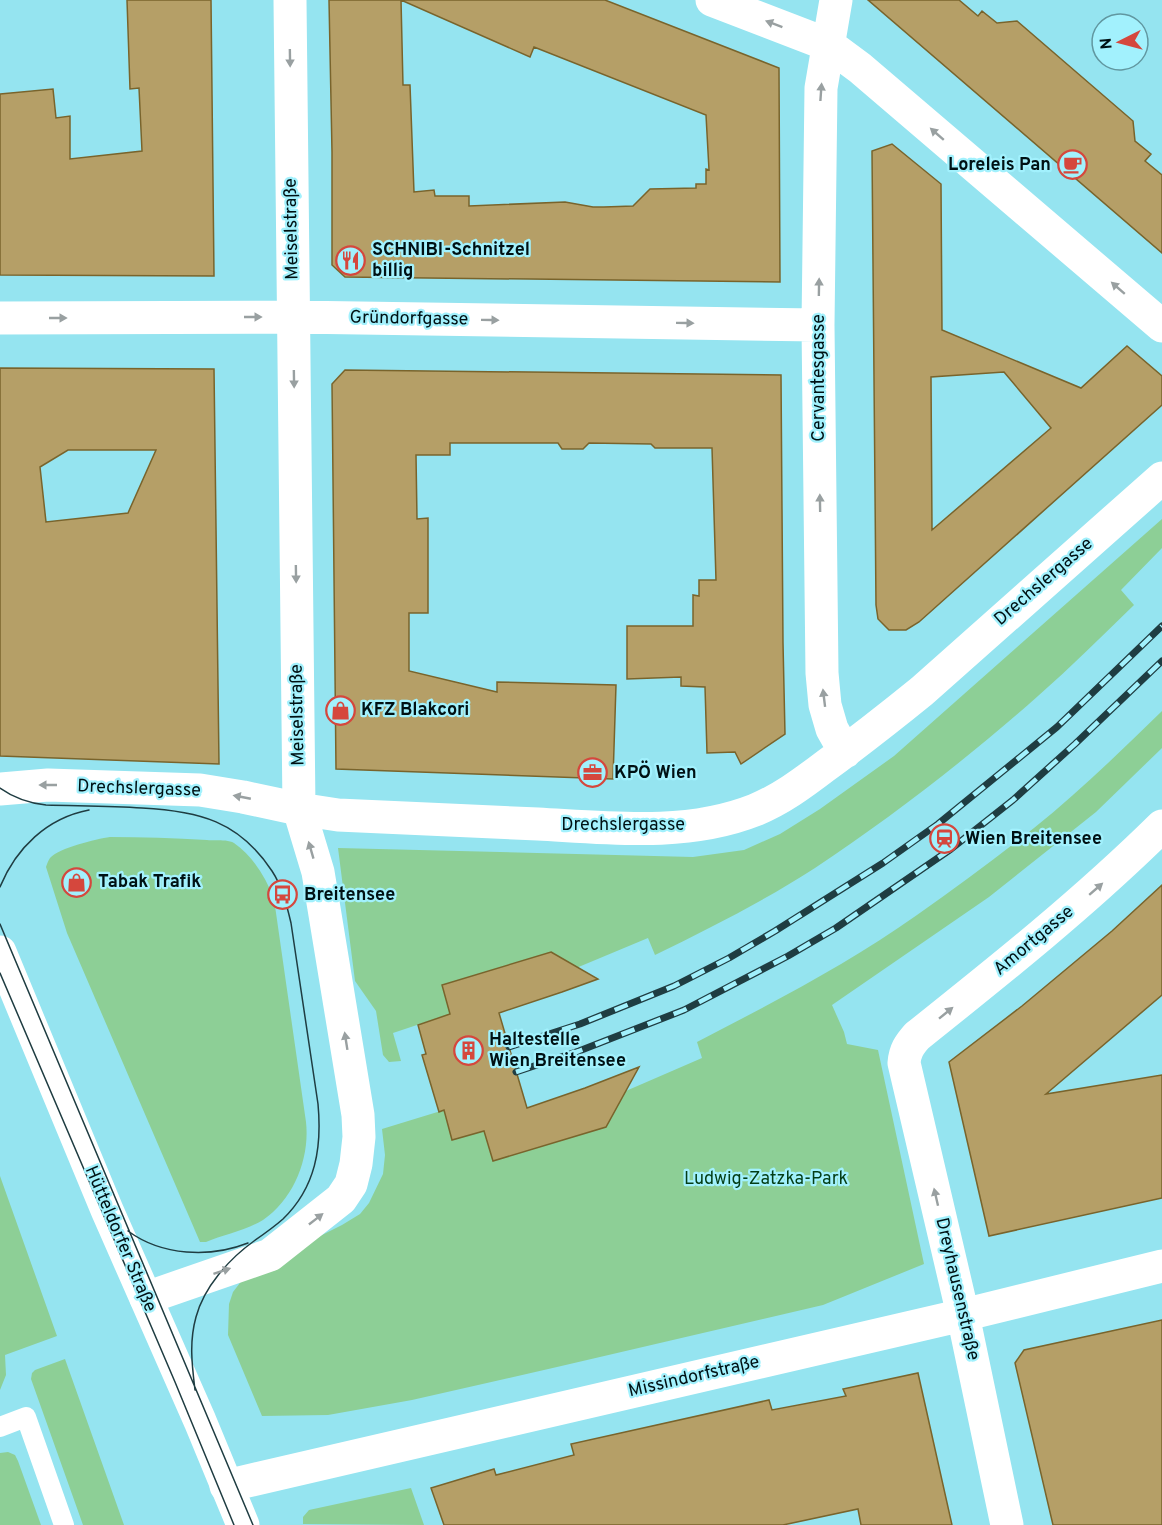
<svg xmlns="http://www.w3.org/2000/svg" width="1162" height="1525" viewBox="0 0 1162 1525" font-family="Overpass,sans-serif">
<rect width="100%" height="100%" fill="#95e4f0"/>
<path fill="#8dcf96" d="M1162 519V548L1121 590 1134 605C1102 636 1071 667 1038 696 968 758 893 816 815 868 764 901 710 928 655 955L648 938 569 971 551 952 442 985 450 1014 393 1033 401 1061 389 1062 383 1055 376 1011 355 981 338 848 693 857 744 850 780 834 820 809 894 756Z
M1162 711V748L1096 812 989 897 832 1005 844 1032 847 1044 878 1050 924 1264 823 1305 557 1367 412 1400 328 1415 262 1416 228 1335 229 1304 233 1292 243 1279 294 1249 342 1225 360 1214 369 1203 383 1174 385 1155 382 1129 444 1110 452 1139 612 1097 702 1058 697 1042C772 1003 848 964 917 915 957 887 996 858 1034 828 1079 792 1121 751 1162 711Z
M110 837C142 837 174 838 207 840 214 841 227 839 234 843 253 856 266 878 274 899L306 1122C310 1158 294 1199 263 1220 247 1230 223 1235 206 1242H200L67 933 46 867C47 864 48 861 50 858 59 848 96 839 110 837Z
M0 1176 57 1336 5 1355 6 1375 0 1390Z
M65 1359 124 1525H83L31 1379 32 1373 35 1370Z
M8 1452 15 1455 18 1461 41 1525H0V1453Z
M411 1488 424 1525 303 1524V1517L309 1510Z"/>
<path fill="#b59f67" stroke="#79642c" stroke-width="1.5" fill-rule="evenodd" d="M127 0H211L214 276 0 275V94L53 89 56 118 70 116V159L142 151 139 88 130 89Z
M329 0H605L779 68 780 282 345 277 332 265V152ZM401 0 530 57 534 47 706 115 709 170 706 169V184H696V188L650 189 633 206 604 207H593L565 202 469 206V196H435L434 190 414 192 410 85H403Z
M868 0H959L978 16 982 11 997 23 1017 21 1133 121 1135 141 1151 154 1145 161 1162 175V253Z
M892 144 941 184 942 330 1081 388 1127 346 1162 376V405L919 622 906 630H889L878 619 876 605 872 151ZM1004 372 1051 428 932 530 931 377Z
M0 368 214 369 219 764 0 756ZM68 450H156L128 513 46 522 40 467Z
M345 370 781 375 783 643 785 734 741 764 735 752 707 753 705 687 681 686V677L627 679V626H693V595L699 596V580H716L712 448H655L651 444 589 443 583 449H562L558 443H450V455H416L417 519 428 518V613H409V671L497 692V682L616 685 613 779 336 769 332 384Z
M1162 885V995L1046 1094 1162 1075V1198L989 1236 949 1062 1022 1006 1112 931Z
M551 952 598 979 562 992 499 1013 527 1108 585 1088 639 1067 606 1127 493 1161 484 1131 452 1140 444 1110 439 1112 422 1055 426 1054 418 1025 450 1014 442 985Z
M1162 1320V1525H1053L1015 1363 1024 1350Z
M918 1373 952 1525H861L858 1509 783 1525H444L431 1488 494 1469 496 1475 574 1455 571 1444 769 1400 772 1410 846 1396 843 1389Z"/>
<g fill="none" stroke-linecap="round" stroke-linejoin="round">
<path stroke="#fff" stroke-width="20" d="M0 1427 26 1417 64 1525"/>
<path stroke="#fff" stroke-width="33" d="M712 0 829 45 860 68 1162 326
M836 0 821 88 818 325 822 673 825 705 832 729 845 752
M0 318 293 317 818 325
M0 789 48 785 200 790 243 797 299 809 338 815C405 818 471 821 538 824 610 828 687 837 755 810 780 800 803 783 824 767 858 742 890 717 922 691L1162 478
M146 1298 270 1255 341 1199 351 1184 356 1164 359 1137 358 1115 318 872 299 809 290 0
M226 1486 963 1315 1162 1266
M1007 1525 963 1315 904 1063C905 1051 909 1045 917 1036 1001 969 1085 902 1162 826"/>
<path stroke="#fff" stroke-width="33" d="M0 952 107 1210 200 1421 243 1525"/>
<path stroke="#1f3d42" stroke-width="1.5" d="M0 788C14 798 29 803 46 805 78 806 110 806 142 808 199 811 239 821 272 871 282 886 287 906 291 923L318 1104C322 1147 316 1187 283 1219 274 1227 264 1234 254 1241 229 1259 204 1287 196 1317 189 1342 192 1365 195 1390
M0 887C16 848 47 818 89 810
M0 924 253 1525
M0 973 175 1382 234 1525
M128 1231C162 1256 210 1258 248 1243"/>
<defs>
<path id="rail" d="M509 1047 580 1024 674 986 729 958 775 931 883 863 938 824 1057 727 1162 626
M516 1072 579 1051 684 1010 788 956 836 928 951 849 1013 800 1075 744 1162 661"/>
</defs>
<use href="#rail" stroke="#1f3d42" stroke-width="7"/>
<use href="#rail" stroke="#a2f1fd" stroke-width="4.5" stroke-dasharray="14" stroke-linecap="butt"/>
</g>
<defs><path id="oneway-solid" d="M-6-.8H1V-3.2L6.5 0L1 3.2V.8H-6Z" transform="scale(1.5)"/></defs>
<g fill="#99a0a1">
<use href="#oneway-solid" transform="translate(774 24) rotate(-159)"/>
<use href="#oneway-solid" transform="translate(290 58) rotate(89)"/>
<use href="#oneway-solid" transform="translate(821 92) rotate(-86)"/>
<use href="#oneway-solid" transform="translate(937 134) rotate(-139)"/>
<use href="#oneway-solid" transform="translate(819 287) rotate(-89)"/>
<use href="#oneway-solid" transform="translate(1118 288) rotate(-139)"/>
<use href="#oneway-solid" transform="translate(253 317)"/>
<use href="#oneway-solid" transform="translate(58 318)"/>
<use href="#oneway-solid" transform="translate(490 320) rotate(1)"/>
<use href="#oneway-solid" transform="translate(685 323) rotate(1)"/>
<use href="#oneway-solid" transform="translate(294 379) rotate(89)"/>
<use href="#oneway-solid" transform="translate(820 503) rotate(-91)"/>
<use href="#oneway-solid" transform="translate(296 574) rotate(89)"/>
<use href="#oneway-solid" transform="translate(824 698) rotate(-97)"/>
<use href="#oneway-solid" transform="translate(48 785) rotate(180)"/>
<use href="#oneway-solid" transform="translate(242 797) rotate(-169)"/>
<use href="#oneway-solid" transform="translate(311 850) rotate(-106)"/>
<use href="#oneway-solid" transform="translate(1096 889) rotate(-41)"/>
<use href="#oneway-solid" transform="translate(946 1013) rotate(-39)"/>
<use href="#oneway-solid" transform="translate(346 1041) rotate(-99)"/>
<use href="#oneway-solid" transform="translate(936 1197) rotate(-103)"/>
<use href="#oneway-solid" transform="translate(316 1219) rotate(-38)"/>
<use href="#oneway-solid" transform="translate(222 1271) rotate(-18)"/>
</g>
<defs>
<symbol id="cafe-ring" viewBox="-11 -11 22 22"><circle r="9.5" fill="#a2f1fd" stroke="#d5473d" stroke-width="1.5"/><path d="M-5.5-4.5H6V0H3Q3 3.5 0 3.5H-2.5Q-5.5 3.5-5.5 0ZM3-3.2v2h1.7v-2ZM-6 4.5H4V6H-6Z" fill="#d5473d"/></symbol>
<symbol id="restaurant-ring" viewBox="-11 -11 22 22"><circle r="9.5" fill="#a2f1fd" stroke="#d5473d" stroke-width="1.5"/><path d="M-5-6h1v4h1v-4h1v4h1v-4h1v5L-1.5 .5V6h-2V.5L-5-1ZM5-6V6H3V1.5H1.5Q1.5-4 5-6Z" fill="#d5473d"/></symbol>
<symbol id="shop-ring" viewBox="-11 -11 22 22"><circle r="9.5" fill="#a2f1fd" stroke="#d5473d" stroke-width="1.5"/><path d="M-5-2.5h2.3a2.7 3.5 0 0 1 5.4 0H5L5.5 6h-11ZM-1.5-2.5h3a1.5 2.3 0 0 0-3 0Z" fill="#d5473d"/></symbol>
<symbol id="office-ring" viewBox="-11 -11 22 22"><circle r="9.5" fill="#a2f1fd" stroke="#d5473d" stroke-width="1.5"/><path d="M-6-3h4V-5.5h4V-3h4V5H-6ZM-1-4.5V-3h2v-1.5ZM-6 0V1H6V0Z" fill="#d5473d"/></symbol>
<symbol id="station-ring" viewBox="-11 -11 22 22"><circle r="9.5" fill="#a2f1fd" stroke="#d5473d" stroke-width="1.5"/><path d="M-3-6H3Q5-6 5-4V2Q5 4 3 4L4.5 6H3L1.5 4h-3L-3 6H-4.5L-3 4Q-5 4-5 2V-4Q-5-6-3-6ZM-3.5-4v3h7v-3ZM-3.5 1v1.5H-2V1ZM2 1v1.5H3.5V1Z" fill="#d5473d"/></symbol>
<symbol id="bus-ring" viewBox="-11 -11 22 22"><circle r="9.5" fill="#a2f1fd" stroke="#d5473d" stroke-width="1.5"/><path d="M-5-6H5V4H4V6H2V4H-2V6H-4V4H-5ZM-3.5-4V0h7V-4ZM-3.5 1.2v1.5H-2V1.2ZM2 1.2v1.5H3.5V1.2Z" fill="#d5473d"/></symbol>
<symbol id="building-ring" viewBox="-11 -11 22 22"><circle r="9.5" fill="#a2f1fd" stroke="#d5473d" stroke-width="1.5"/><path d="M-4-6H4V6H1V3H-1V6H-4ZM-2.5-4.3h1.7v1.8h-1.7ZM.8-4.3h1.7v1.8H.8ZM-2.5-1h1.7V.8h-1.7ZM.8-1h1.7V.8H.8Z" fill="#d5473d"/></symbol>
</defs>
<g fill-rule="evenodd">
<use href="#cafe-ring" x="1056" y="148" width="33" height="33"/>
<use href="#restaurant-ring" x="334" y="244" width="33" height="33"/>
<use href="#shop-ring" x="324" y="694" width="33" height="33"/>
<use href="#office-ring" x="576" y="756" width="33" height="33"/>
<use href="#station-ring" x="928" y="822" width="33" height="33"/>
<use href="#shop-ring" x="60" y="866" width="33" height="33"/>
<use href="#bus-ring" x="266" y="878" width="33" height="33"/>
<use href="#building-ring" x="452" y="1034" width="33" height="33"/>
</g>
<g text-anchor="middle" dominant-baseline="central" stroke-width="4.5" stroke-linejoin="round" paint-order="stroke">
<g font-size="18" font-weight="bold" fill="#001114" stroke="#a2f1fd" text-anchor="start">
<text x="1051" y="165" text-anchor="end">Loreleis Pan</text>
<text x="372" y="250">SCHNIBI-Schnitzel<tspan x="372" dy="21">billig</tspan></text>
<text x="361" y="710">KFZ Blakcori</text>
<text x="614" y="773">KPÖ Wien</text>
<text x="965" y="839">Wien Breitensee</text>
<text x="98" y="882">Tabak Trafik</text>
<text x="304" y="895">Breitensee</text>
<text x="489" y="1040">Haltestelle<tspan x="489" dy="21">Wien Breitensee</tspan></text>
</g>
<g font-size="18" fill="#001114" stroke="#a2f1fd">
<text transform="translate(292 229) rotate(-91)">Meiselstraße</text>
<text transform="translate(409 319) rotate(1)">Gründorfgasse</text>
<text transform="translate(819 378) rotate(-90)">Cervantesgasse</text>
<text transform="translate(1044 582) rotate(-41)">Drechslergasse</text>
<text transform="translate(298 715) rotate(-91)">Meiselstraße</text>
<text transform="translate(139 789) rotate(2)">Drechslergasse</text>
<text x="623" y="825">Drechslergasse</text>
<text transform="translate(1034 941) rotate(-40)">Amortgasse</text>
<text transform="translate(120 1239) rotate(67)">Hütteldorfer Straße</text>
<text transform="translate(957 1289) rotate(77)">Dreyhausenstraße</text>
<text transform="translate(694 1377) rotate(-13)">Missindorfstraße</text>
</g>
<g font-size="18" fill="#043d15" stroke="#a2f1fd">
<text x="766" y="1179">Ludwig-Zatzka-Park</text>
</g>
</g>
<g transform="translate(1120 42) rotate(264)"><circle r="28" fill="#a2f1fd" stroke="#6197a0" stroke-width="1.5"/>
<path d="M0-4.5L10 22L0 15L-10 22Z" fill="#d5473d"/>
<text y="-9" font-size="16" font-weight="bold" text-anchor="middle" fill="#001114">N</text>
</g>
</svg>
